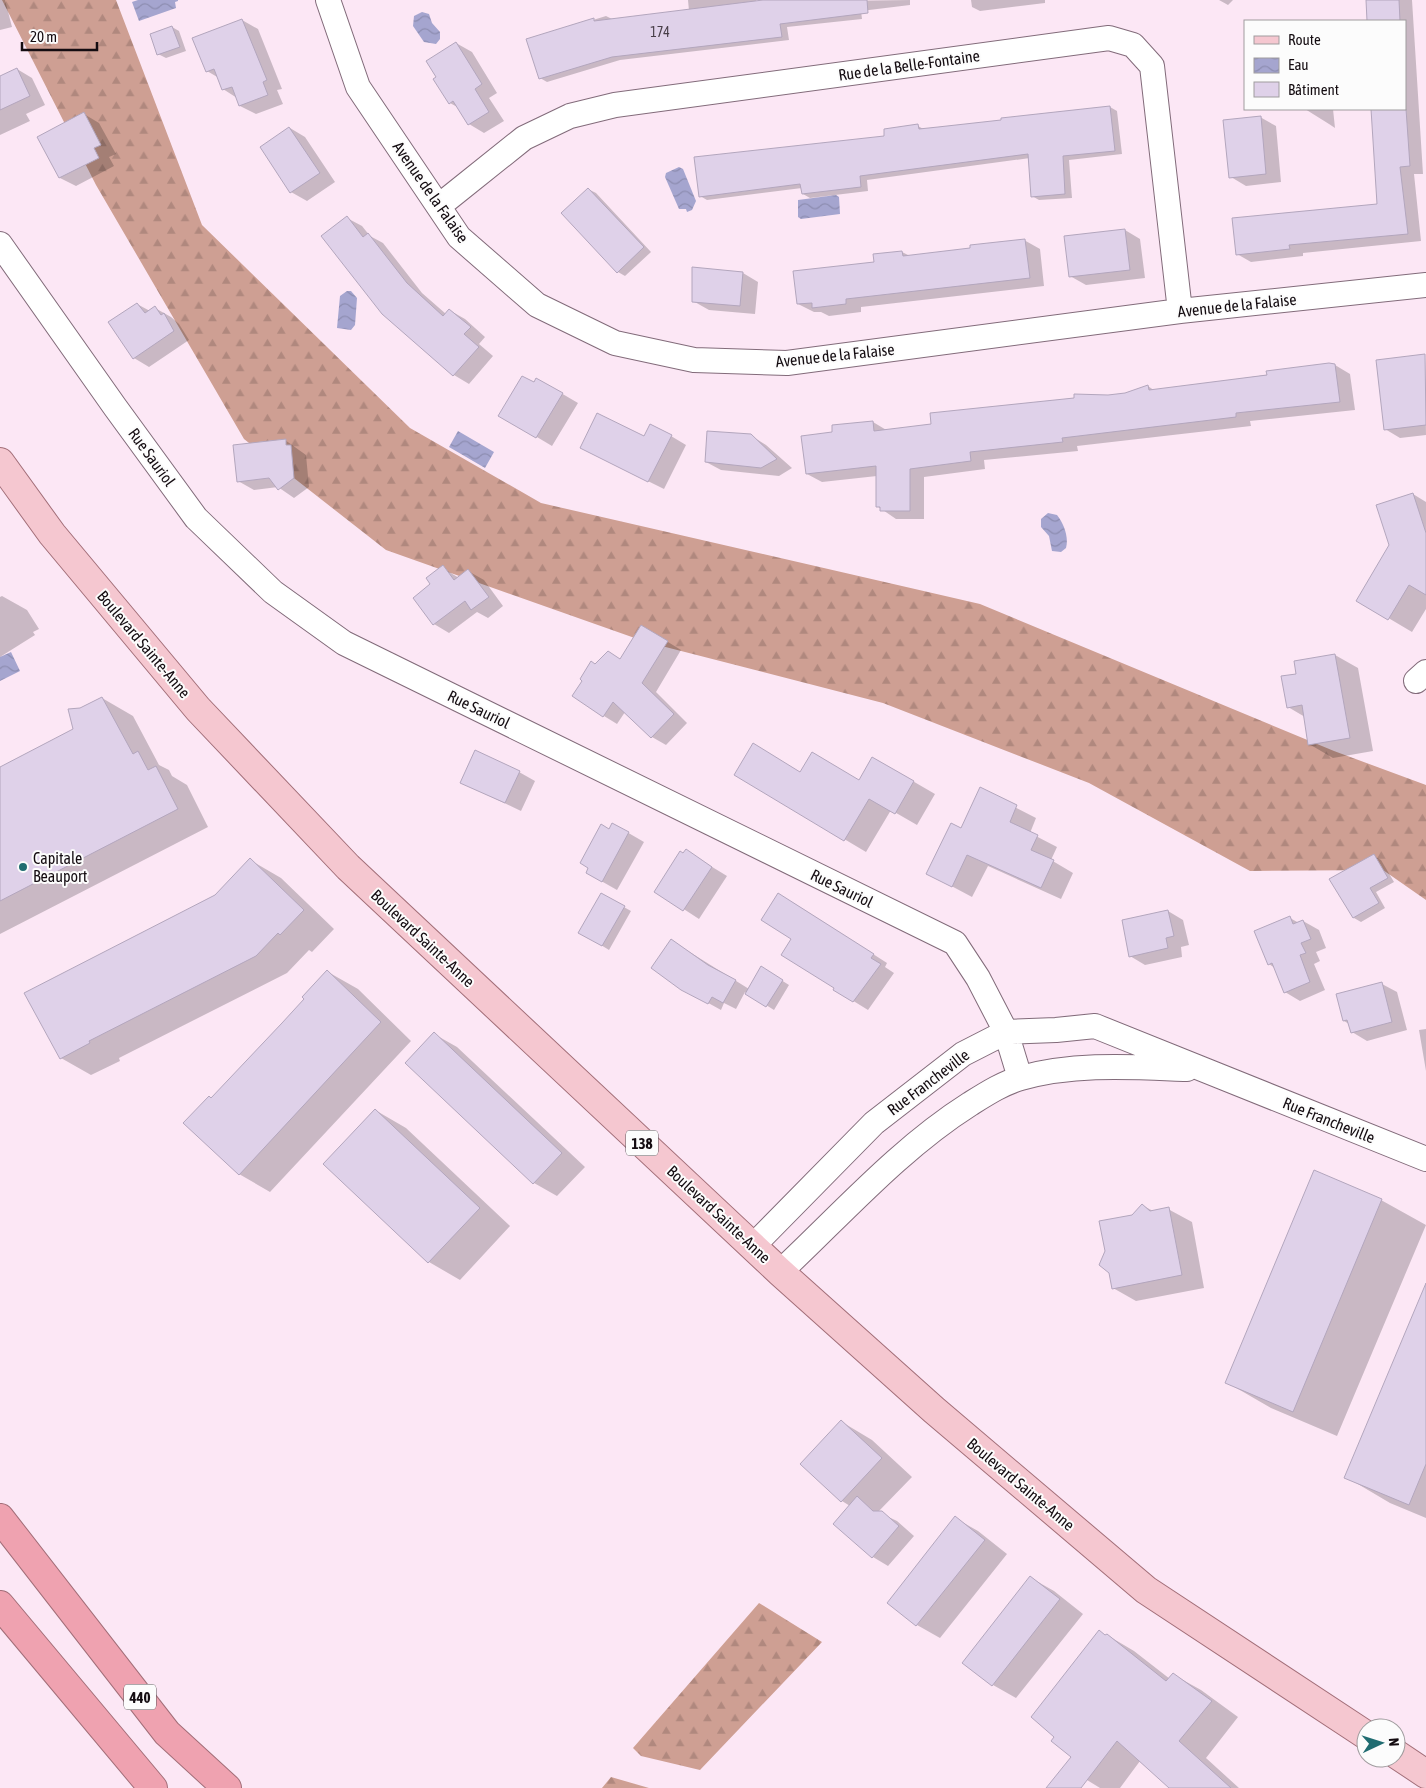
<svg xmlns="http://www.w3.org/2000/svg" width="1426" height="1788" viewBox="0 0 1426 1788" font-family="'Asap Condensed',sans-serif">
<defs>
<pattern id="forest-firs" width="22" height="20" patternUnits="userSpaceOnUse" patternTransform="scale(1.25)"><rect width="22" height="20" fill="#ce9f93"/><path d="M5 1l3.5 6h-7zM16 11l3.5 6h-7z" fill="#b0887e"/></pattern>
<pattern id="water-waves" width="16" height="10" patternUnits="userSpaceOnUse" patternTransform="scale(1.25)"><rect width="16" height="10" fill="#a5a5cf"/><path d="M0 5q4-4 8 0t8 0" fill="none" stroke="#8d8db1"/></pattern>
</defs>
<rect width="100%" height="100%" fill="#fce7f5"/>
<path fill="url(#forest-firs)" d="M2 0H116L202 225 410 428 541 503 980 604 1334 751 1426 785V900L1383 870 1250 871 1089 783 883 703 646 642 386 550 244 439 96 185Z
M759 1603 822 1642 700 1770 641 1756 633 1748Z
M611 1777 649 1788H602Z"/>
<path fill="url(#water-waves)" d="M138 0H178V1L175 2 176 8 139 21 132 2Z
M422 12 429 14 432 23 440 32V39L436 44 424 42 413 26 414 16Z
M679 167 683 169 696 201 692 210 687 212 686 209H679L665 177 666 173Z
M836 195 839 197 840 214 801 219 798 217V200Z
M347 291H351L357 298 355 325 351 330 337 328 340 296Z
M458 431 494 452 485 468 449 447Z
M1048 513 1057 515C1064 524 1069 537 1066 548L1061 552 1052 551 1049 536 1041 527V519Z
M11 652 20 671 0 681V657Z"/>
<path fill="#0003" d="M0 0H5L12 27 0 30Z
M688 0H756L757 2 910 0V5L861 11 862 19 787 27 789 40 620 60 547 82 540 78 528 40 606 16 614 20 689 11Z
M971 0H1045V3L980 11 972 7Z
M1219 0H1233L1228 5Z
M1367 0H1412L1423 174H1414L1421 241 1303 253V256L1251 262 1237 254 1378 205 1373 109H1405V21H1369Z
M242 20 258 29 282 89 277 90 283 104 256 114 240 106 237 98 223 89 219 78 207 71Z
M172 27 179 31 186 51 166 58 158 54Z
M456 43 472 52 497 93 489 98 504 121 484 133 469 124 459 108 450 103Z
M17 69 32 78 45 105 26 114 30 121 0 135V77Z
M1110 107 1117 111 1122 154 1069 160 1072 198 1039 200 1032 196 1030 158 867 180 868 191 810 198 803 194 802 188 707 200 700 196 918 126 925 130Z
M1305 109H1333L1335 128 1329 124Z
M84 114 99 123 116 154 109 157 114 166 76 186 60 178 39 138Z
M1260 117 1276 126 1281 182 1246 186 1231 177Z
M290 128 305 137 335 182 307 201 291 192Z
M588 189 596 193 651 252 625 276 618 272Z
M347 218 362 226 370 236 383 243 422 293 446 314 449 310 465 319 485 337 479 344 493 356 469 384 454 375Z
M1125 230 1140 239 1145 278 1086 285 1070 276Z
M1024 240 1040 249 1044 286 861 307V312L829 316 821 312H814L798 304 902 252 910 256 972 249Z
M693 268 743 273 758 282 755 314 709 310 693 301Z
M137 304 150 311 155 308 171 317 179 324 189 340 149 367 134 358Z
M1425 356 1426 435 1400 438 1385 429Z
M1335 365 1350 374 1355 410 1250 421 1251 426 1077 446 1078 451 984 460 985 469 924 477V519H896L877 506V476L822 482 807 474 834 433 873 422 888 431 1125 394 1148 386 1155 391Z
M537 379 578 403 552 446 500 415Z
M750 435 766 445 792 468 779 476 721 470 706 462Z
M671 436 686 445 664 489 597 456 644 438Z
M285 440 306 455 309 487 294 498 278 487 254 490 238 481Z
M1413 494 1426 502V609L1412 632 1358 600 1390 545Z
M446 570 459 578 468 571 484 580 503 606 488 618 477 612 449 633 434 624Z
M2 596 27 610 39 629 33 632 35 635 0 657V597Z
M655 634 681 650 656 692 687 723 666 745 652 737 625 712 617 724 604 716 621 660Z
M1335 655 1358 668 1373 751 1333 758 1309 744 1305 717 1288 707 1298 675Z
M102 698 133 716 159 765 169 770 172 776 187 785 208 827 0 934V768L74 730 81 709Z
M873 758 935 794 917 825 891 810 866 852 735 774 801 773 860 782Z
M519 772 535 781 521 811 462 783Z
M980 789 1036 818 1030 833 1057 847 1051 860 1073 873 1061 899 988 866 972 897 927 873 962 829Z
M613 824 644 842 617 890 587 873Z
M686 851 727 876 699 919 656 891Z
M1374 856 1381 860 1394 882 1376 892 1385 908 1361 922 1354 918Z
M250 860 281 878 334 929 312 952 309 950 287 973 119 1058 120 1061 91 1075 61 1058Z
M602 895 631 911 609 950 580 932Z
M792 902 887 963 885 967 894 973 868 1010 834 989 836 987 793 939Z
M1168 911 1183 920 1189 945 1181 947 1182 957 1145 965 1130 956Z
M1290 918 1299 923 1303 921 1319 930 1326 948 1316 952 1320 961 1314 964 1325 990 1300 1001 1285 992 1275 968 1269 964Z
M672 941 749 989 762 968 789 985 774 1010 745 992 736 1009 724 1003 721 1010 681 988Z
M328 972 358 989 411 1041 270 1192 239 1174 212 1099 283 1024Z
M1382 984 1397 992 1407 1030 1367 1041 1352 1032 1349 1024 1344 1021Z
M1426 1029V1071L1419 1030Z
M434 1034 457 1047 585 1167 557 1196 534 1183Z
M375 1110 406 1128 510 1226 460 1280 429 1262 325 1164Z
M1381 1200 1426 1225 1337 1436 1271 1408 1226 1382Z
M1142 1205 1153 1211 1168 1209 1192 1222 1204 1288 1136 1301 1113 1288 1110 1272 1133 1216Z
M1426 1285V1518L1390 1503 1346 1477Z
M842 1422 872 1440 912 1477 878 1512 897 1521 914 1536 888 1566 873 1557 835 1524 850 1506 842 1501Z
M955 1518 978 1531 1007 1554 940 1638 917 1625 888 1602Z
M1031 1578 1054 1591 1083 1614 1016 1698 993 1685Z
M1107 1635 1134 1651 1170 1679 1174 1675 1201 1690 1238 1717 1206 1758 1239 1788H1171L1140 1761 1120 1788H1100L1087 1780 1073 1757Z"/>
<path fill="#dfd1e9" stroke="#b3a6bd" d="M763 0H867L868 13 780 24 782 37 612 57 539 79 526 39 594 18V21Z
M1366 0H1399L1400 21H1367Z
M242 19 267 80 263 82 268 95 239 106 232 87 222 90 214 69 206 72 192 38Z
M172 26 180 47 157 55 150 34Z
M456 42 482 84 475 89 489 112 468 125 453 101 449 104 433 79 436 77 426 61Z
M17 68 30 96 0 110V76Z
M1110 106 1115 151 1063 156 1065 194 1031 197 1028 154 860 176 861 187 802 194 800 184 699 197 694 157 884 136V129L918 124 919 129 938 127 1001 120V118Z
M1371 109H1406L1410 166 1400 167 1408 234 1289 245 1290 249 1236 255 1232 218 1377 204Z
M84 112 101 145 94 148 99 158 59 178 37 137Z
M1261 116 1266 174 1229 178 1223 120Z
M289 127 320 173 290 193 260 147Z
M588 188 644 247 617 273 561 213Z
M347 216 363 237 368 233 407 283 443 316 449 309 471 327 464 334 479 347 453 376 382 314 321 236Z
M1125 229 1130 270 1069 277 1064 236Z
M1025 239 1030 278 846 299V304L812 308V303L797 304 793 271 874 262 873 254 902 251 903 256 970 248V245Z
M692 267 743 272 740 306 692 302Z
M137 303 145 313 155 306 161 315 164 313 174 331 133 359 108 322Z
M1425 354 1426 425 1384 430 1376 360Z
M1329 363 1335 364 1340 402 1236 413V417L1062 438 1063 442 970 452 971 461 910 469V511H880V507H876V466L806 474 801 436 832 432V425L873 421 874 431 931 424 930 413 1074 398V394L1108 395 1125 393 1148 385 1149 390 1267 375 1266 371Z
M522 376 534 382 536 378 563 393 536 438 498 416Z
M597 413 644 436 650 424 672 435 648 482 580 448Z
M707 431 751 434 777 459 761 468 705 462Z
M286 439V445H291L294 478 278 490 269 478 237 482 233 445Z
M1413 493 1426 533V595L1409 585 1388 620 1356 601 1389 545 1376 505Z
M443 565 454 580 468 569 489 597 471 610 465 601 433 625 413 598 430 584 426 578Z
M641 625 668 641 642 683 674 714 651 738 613 702 603 717 572 696 582 681 580 679 591 661 595 664 608 651 620 659Z
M1335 654 1350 738 1308 745 1302 705 1287 708 1281 676 1296 674 1294 661Z
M102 697 133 754 138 751 148 770 156 766 178 809 0 901V767L73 729 68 709 80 708Z
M753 743 800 772 812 752 859 780 872 757 914 781 895 814 869 799 844 841 734 775Z
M475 750 520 771 505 803 460 783Z
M980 787 1017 805 1010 822 1038 835 1031 850 1054 860 1041 888 967 855 952 887 926 874 951 823 961 828Z
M612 823 629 832 602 882 586 873 588 868 580 863 601 824 609 829Z
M686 849 712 867 683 911 654 892 680 851 683 853Z
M1374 854 1388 878 1370 888 1379 903 1353 918 1329 879Z
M250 858 304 910 280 935 278 933 256 956 89 1041 90 1043 60 1059 24 993 215 895Z
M601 893 625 906 602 946 578 933Z
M778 893 874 954 871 958 881 964 853 1002 833 990 834 988 781 955 791 939 761 920Z
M1168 910 1174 936 1166 938 1168 948 1129 957 1122 920Z
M1290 916 1293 924 1303 920 1311 939 1301 943 1306 953 1300 955 1310 982 1284 993 1272 963 1268 965 1254 931Z
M671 939 708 965 736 980 723 1003 712 997 708 1004 681 990 651 968Z
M761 966 783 980 766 1007 745 994Z
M327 970 381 1022 239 1175 183 1123 209 1096 211 1098 282 1023 304 999 302 997Z
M1382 982 1392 1022 1351 1033 1347 1020 1343 1021 1336 994Z
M434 1032 562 1153 533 1184 405 1063Z
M375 1109 480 1208 428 1263 323 1164Z
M1314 1170 1382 1199 1293 1412 1225 1383Z
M1142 1204 1150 1211 1169 1207 1182 1275 1112 1289 1109 1273 1099 1265 1105 1251 1099 1221 1132 1215Z
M1426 1283V1464L1409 1505 1344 1478Z
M841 1420 882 1458 841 1502 800 1464Z
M857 1496 873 1511H882L899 1526 872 1558 833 1524Z
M955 1516 985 1540 916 1626 887 1603Z
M1030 1576 1060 1599 992 1686 962 1663Z
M1099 1630 1105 1635 1107 1634 1166 1681 1173 1673 1212 1701 1179 1741 1231 1788H1169L1117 1741 1081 1788H1046L1071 1757 1051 1741 1054 1737 1031 1717Z"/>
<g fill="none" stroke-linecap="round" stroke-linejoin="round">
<defs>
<path id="street" d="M328 0 358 87 459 237 537 305 615 343 694 360 787 363 1180 311 1426 285
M439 206 524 138 570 116 615 105 1109 38 1133 45 1152 66 1180 311
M0 244 115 407 196 518 273 592 344 643 955 943 978 978 1006 1032 1020 1078
M1416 681 1426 672
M753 1246 874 1123 963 1054 1006 1032 1056 1030 1095 1026 1426 1159
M780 1272C841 1215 899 1149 970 1104 986 1094 1003 1083 1021 1078 1075 1063 1131 1067 1187 1069"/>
<path id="primary" d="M0 462 52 534 198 709 348 867 780 1272 934 1410 1146 1590 1366 1735
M1396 1754 1426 1774"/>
<path id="highway" d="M0 1518 167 1733 227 1788
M0 1605 153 1788"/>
</defs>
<use href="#street" stroke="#826b7a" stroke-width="26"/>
<use href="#primary" stroke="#a26e78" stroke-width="30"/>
<use href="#highway" stroke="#a26e78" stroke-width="30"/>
<use href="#street" stroke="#fff" stroke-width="24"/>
<use href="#primary" stroke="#f5c7d0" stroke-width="28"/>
<use href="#highway" stroke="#efa2b0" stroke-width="28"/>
</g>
<circle fill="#206c71" stroke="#fcfcfc" stroke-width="2" cx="23" cy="867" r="5"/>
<g text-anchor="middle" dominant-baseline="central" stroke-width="4" stroke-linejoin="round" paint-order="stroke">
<g font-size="14" fill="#473d47">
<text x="660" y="32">174</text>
</g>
<g fill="#fcfcfc" stroke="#5a5458" stroke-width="1">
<rect x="626" y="1130.5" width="32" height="25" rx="4"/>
<rect x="124" y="1684.5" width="32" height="25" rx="4"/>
</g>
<g font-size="15" font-weight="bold" fill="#140c11">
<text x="642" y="1143">138</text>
<text x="140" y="1697">440</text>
</g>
<g font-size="16" fill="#140c11" stroke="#fcfcfc">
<text transform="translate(909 65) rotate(-8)">Rue de la Belle-Fontaine</text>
<text transform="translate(431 192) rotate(55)">Avenue de la Falaise</text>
<text transform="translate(1237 305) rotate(-6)">Avenue de la Falaise</text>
<text transform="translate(835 355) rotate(-6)">Avenue de la Falaise</text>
<text transform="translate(152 457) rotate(54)">Rue Sauriol</text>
<text transform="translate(144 644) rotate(50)">Boulevard Sainte-Anne</text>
<text transform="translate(479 709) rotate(26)">Rue Sauriol</text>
<text transform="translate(842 888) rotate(26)">Rue Sauriol</text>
<text transform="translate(423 938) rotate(43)">Boulevard Sainte-Anne</text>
<text transform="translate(928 1082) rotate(-37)">Rue Francheville</text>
<text transform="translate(1329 1120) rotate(22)">Rue Francheville</text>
<text transform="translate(719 1214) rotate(43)">Boulevard Sainte-Anne</text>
<text transform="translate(1021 1484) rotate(40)">Boulevard Sainte-Anne</text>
</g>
<g font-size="16" fill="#140c11" stroke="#fcfcfc" text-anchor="start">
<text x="33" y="858">Capitale<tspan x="33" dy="18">Beauport</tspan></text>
</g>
</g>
<rect x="1244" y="20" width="162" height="90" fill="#fcfcfc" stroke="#9f9c9e"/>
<rect x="1254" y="36" width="25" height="8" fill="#f5c7d0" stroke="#9f9c9e"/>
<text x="1288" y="45" font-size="15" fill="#140c11">Route</text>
<rect x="1254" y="58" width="25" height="15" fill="url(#water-waves)" stroke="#9f9c9e"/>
<text x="1288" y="70" font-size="15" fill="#140c11">Eau</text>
<rect x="1254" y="82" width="25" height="15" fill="#dfd1e9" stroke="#9f9c9e"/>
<text x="1288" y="95" font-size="15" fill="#140c11">Bâtiment</text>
<g transform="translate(1381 1743) rotate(86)"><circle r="24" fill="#fcfcfc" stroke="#9f9c9e"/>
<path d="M0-4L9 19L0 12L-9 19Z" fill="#206c71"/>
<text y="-8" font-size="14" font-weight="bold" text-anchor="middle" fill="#140c11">N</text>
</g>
<path d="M22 42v8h75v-8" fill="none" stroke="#140c11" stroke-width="2.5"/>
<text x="30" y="42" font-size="15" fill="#140c11" stroke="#fcfcfc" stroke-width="4" paint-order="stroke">20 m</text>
</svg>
